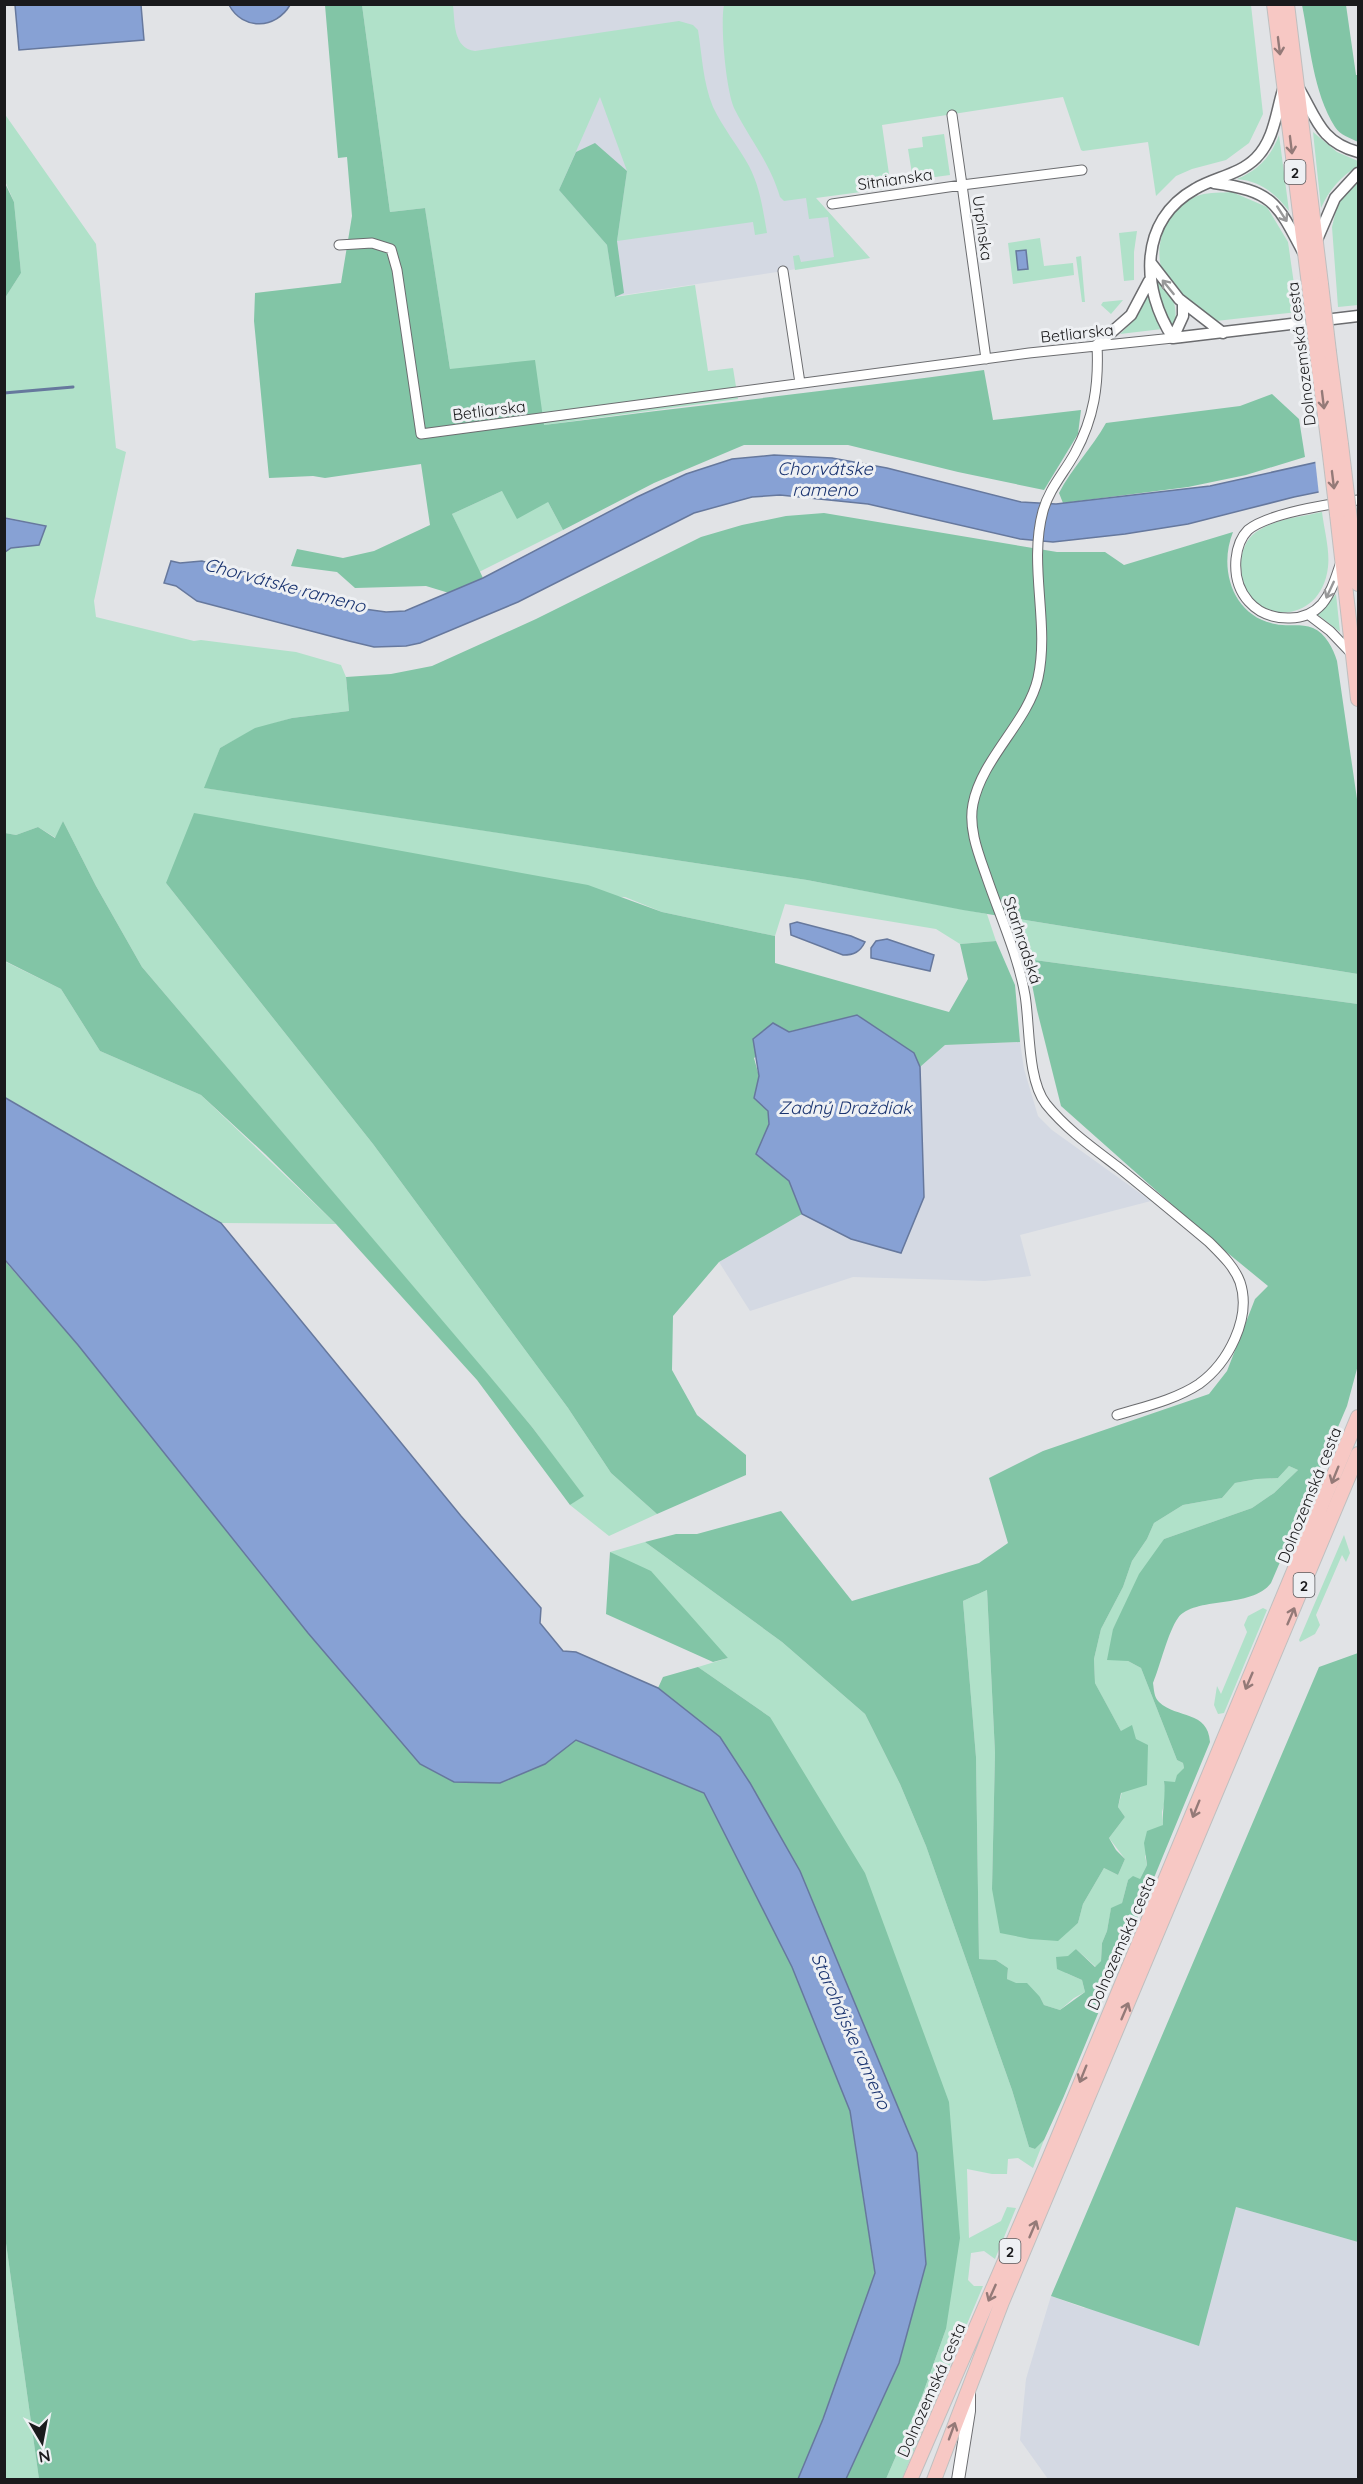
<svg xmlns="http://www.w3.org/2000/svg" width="1363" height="2484" viewBox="0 0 1363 2484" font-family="Quicksand,sans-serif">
<rect width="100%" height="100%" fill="#e1e3e6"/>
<path fill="#d4d9e3" d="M362 5H734L751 127 870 258 443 322 425 208Z
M1020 1042 1024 1069 1038 1116 1052 1130 1151 1201 1020 1235 1031 1276 985 1281 853 1277 750 1311 719 1262 802 1214 851 1239 924 1197 920 1067 945 1045Z
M1236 2207 1358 2242V2479H1048L1020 2440 1026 2379 1051 2296 1084 2308Z"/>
<path fill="#b0e1c9" d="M362 5H453C455 23 453 48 475 51L679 21 693 25 698 30C702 55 703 83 713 107 723 128 738 146 749 166 760 187 763 210 767 233L755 235 753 222 617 241 627 171 600 97 559 190 607 245 615 297 695 285 708 371 733 368 738 399 544 425 450 369 425 208 390 212Z
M724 5H1251L1263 114 1249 143 1226 160 1192 169 1176 176 1156 196 1148 142 1083 151 1081 150 1063 97 882 125 891 188 816 198 870 258 795 270 793 256 799 255 801 262 834 257 828 217 809 219 806 198 784 201 780 197C770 163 751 141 735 110 726 93 720 24 724 5Z
M4 113 96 244 116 448 126 452 94 601 96 617 194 641 201 640 296 652 341 665 346 677 349 711 292 718 255 729 220 748 205 788 807 880 987 914 996 941 960 944 936 929 785 904 775 936 662 912 625 897 166 883 373 1144 568 1408 611 1473 657 1514 609 1536 570 1505 583 1496 532 1427 142 967 96 886 63 821 56 838 38 827 16 835 5 833V552L11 548 39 545 46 526 5 517V298L21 273 14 202 5 181Z
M1313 132 1337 152 1358 161V166C1341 176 1329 190 1321 208Z
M944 134 950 175 913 180 908 149 923 147 922 137Z
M1279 135 1289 211C1275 193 1260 181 1237 179 1258 170 1271 157 1279 135Z
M1358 181V305L1338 307 1332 227 1338 202 1355 182Z
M1232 192 1267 207 1288 242 1298 312 1216 321C1198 308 1176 294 1164 275 1161 271 1161 266 1160 262 1156 234 1172 204 1200 195 1210 192 1222 193 1232 192Z
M1137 231 1134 252V280L1124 281 1119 233Z
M1040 238 1044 266 1073 263 1074 275 1013 284 1008 243Z
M1081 256 1085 302H1082L1076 257Z
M1153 275C1170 296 1178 297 1175 325L1172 327 1164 318Z
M1149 293 1154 313 1162 329 1120 334 1134 320Z
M1123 300 1111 314 1101 305 1103 302Z
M502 491 548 502 563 530 479 572 452 514Z
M1322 512C1324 529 1330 550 1328 567 1321 630 1241 626 1241 564 1241 552 1246 539 1256 532 1274 519 1300 517 1322 512Z
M1336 594 1340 632 1317 614Z
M1013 918 1358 974V1004L1027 959Z
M4 961 61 989 100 1051 201 1095 336 1224 221 1223 5 1097Z
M1289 1466 1298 1470 1274 1493 1252 1508 1164 1539 1113 1629 1128 1661 1141 1668 1177 1760 1183 1763 1184 1768 1176 1783 1164 1782 1166 1797 1162 1812 1163 1825 1145 1856 1147 1865 1140 1879 1128 1880 1122 1903 1111 1909 1107 1931 1102 1943 1101 1961 1096 1967 1076 1949 1066 1973 1082 1980 1085 1992 1074 1998 1060 2010 1044 2005 1040 1997 1007 1979 1008 1968 996 1960 979 1959 976 1757 963 1601 987 1590 995 1753 992 1889 1068 1931 1078 1923 1083 1904 1104 1868 1118 1875 1125 1859 1109 1838 1125 1817 1118 1807 1136 1739 1121 1731 1110 1711 1095 1683 1094 1659 1101 1629 1123 1587 1132 1561 1147 1539 1154 1523 1183 1505 1222 1498 1235 1483 1257 1479 1278 1478Z
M1344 1535 1350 1553 1346 1562 1342 1555 1316 1615 1320 1625 1315 1634 1300 1642 1299 1640Z
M645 1542 782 1642 865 1714 900 1784 926 1846 1012 2090 1029 2147 1035 2149 1044 2140 1033 2168 1018 2158 1008 2159 1007 2174H992L967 2169 969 2238 1001 2221 1007 2207 1016 2208 995 2259 984 2251 971 2253 968 2280 974 2286H983L902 2479H886L922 2396 946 2329 770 1717 698 1667 728 1658 610 1552Z
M1263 1608 1267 1610 1224 1713 1218 1714 1214 1705 1217 1686 1221 1694 1247 1632 1244 1625 1248 1616Z
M4 2229 39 2479H5Z"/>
<path fill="#82c5a6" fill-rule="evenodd" d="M325 5H362L390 212 425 208 450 369 535 360 544 425C691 406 837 390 984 370L993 420 1081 410 1078 434 1044 490 958 472 848 445H744L654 483 563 530 548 502 517 519 502 491 452 514 483 578 449 593 426 586 355 588 337 572 291 566 297 549 343 558 374 551 430 525 421 464 325 478 313 476 269 478 254 321 255 293 341 283 352 216 347 157 338 158Z
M1302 5H1346L1356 75H1358V142C1350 138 1340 135 1335 127 1313 92 1310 44 1302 5Z
M595 143 627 171 617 241 624 293 615 297 607 245 559 190 576 152Z
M4 181 14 202 21 273 5 298Z
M1272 394 1299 419 1305 457 1246 475 1188 487 1063 503 1059 493C1072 468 1092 448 1106 423L1240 406Z
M824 513 1057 552H1105L1124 565 1233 532C1218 569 1233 616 1275 624 1288 627 1301 623 1313 628 1326 634 1333 648 1337 661L1358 806V974L963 910 807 880 204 788 220 748 255 728 292 718 349 711 346 677 391 674 432 666 536 619 701 537 742 525 786 516Z
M194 813 588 885 662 912 775 936V963L949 1012 968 979 960 944 996 941 1015 985 1020 1042 945 1045 920 1067 914 1053 857 1015 788 1032 754 1058 759 1076 755 1098 768 1111 769 1124 756 1154 789 1181 802 1214 719 1262 673 1316 672 1370 697 1415 746 1455V1475L657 1514 611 1473 568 1408 373 1144 166 883Z
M63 821 96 886 142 967 487 1373 532 1427 584 1496 570 1505 477 1380 336 1224 265 1154 201 1095 100 1051 61 989 5 961V833L16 835 38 827 55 838Z
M1027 959 1358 1004V1365L1347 1406 1271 1583C1252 1609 1194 1596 1178 1618 1168 1632 1160 1666 1153 1683 1154 1690 1154 1697 1159 1702 1177 1719 1208 1710 1210 1742L1064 2096 1044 2140 1035 2149 1029 2147 1012 2090 926 1846 900 1784 865 1714 782 1642 645 1542 676 1534H697L781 1511 852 1601 979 1563 1008 1543 989 1478 1043 1451 1209 1394 1227 1371 1255 1299 1268 1286 1213 1241 1061 1106 1037 1010ZM1289 1466 1298 1470 1274 1493 1252 1508 1164 1539 1139 1574 1113 1629 1107 1660 1128 1661 1141 1668 1177 1760 1183 1763 1184 1768 1177 1775 1175 1782 1164 1781C1166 1797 1162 1810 1163 1825L1147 1831 1144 1843 1147 1865 1140 1879 1133 1876 1128 1880 1122 1903 1111 1908 1107 1931 1102 1943 1101 1961 1095 1967 1076 1949 1068 1956 1056 1957 1057 1969 1082 1980 1085 1992 1060 2010 1044 2005 1040 1997 1027 1983H1016L1007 1979 1008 1968 996 1960 979 1959 976 1757 963 1601 987 1590 995 1753 992 1889 1000 1933 1030 1939 1058 1941 1078 1923 1083 1904 1104 1868 1118 1875 1125 1859 1116 1850 1109 1838 1125 1817 1118 1807 1121 1793 1147 1785 1148 1745 1136 1739 1132 1725 1121 1731 1095 1683 1094 1659 1101 1629 1123 1587 1132 1561 1147 1539 1154 1523 1183 1505 1222 1498 1235 1483 1257 1479 1278 1478Z
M4 1260 78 1345 545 1764 576 1739 704 1793 792 1967 850 2111 875 2274 823 2419 798 2479H39L4 2229Z
M610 1552 651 1571 728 1658 713 1662 606 1614Z
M1358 1653V2242L1236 2207 1199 2346 1051 2296 1319 1667Z
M698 1667 770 1717 865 1873 949 2102 960 2238 946 2329 922 2396 886 2479H846L899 2363 926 2264 800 1871 750 1783 720 1737 658 1688 663 1677Z"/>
<path fill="#87a1d4" stroke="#66789d" stroke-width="1.5" d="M15 5H141L144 40 19 50Z
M229 5H290C276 29 243 31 229 5Z
M1026 250 1028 269 1018 270 1016 251Z
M1358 453V484L1294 497 1188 524 1125 534 1053 542 1020 539 868 504 780 495 752 497 694 513 518 602 420 643 406 646 374 647 349 641 197 601 176 586 164 583 171 561 180 563 202 561 357 608 386 612 405 611 483 578 637 497 686 474 732 459 774 455 832 458 887 468 1021 502 1056 504 1210 486Z
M5 518 46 526 39 545 11 548 5 552Z
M797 922 851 936 865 942C860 952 854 955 843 955L791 935 790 924Z
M887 939 934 955 930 971 871 958V948L876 941Z
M857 1015 914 1053 920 1067 924 1197 901 1253 851 1239 802 1214 789 1181 756 1154 769 1124 768 1111 754 1098 759 1076 753 1039 773 1023 789 1032Z
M4 1097 221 1223 461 1516 541 1608 540 1623 563 1651 576 1652 658 1688 720 1737 750 1783 800 1871 917 2153 926 2264 899 2363 846 2479H798L823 2419 875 2273 850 2111 792 1967 704 1793 576 1740 545 1764 500 1783 454 1782 420 1764 308 1633 78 1345 5 1260Z"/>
<path fill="#e1e3e6" d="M1358 450V487L1319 495 1315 459Z"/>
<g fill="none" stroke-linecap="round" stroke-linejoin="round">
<path stroke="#66789d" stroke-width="3" d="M4 393 73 387"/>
<defs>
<path id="minor" d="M832 204 962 185 952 115
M339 245 372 243 391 249 397 270 421 434 1029 353 1173 338
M783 271 800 383
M1097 345C1099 385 1094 418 1075 453 1064 473 1049 489 1043 511 1028 566 1050 623 1038 678 1028 722 982 758 973 804 968 829 979 855 987 878 1000 916 1018 955 1025 995 1030 1024 1027 1080 1046 1104 1066 1129 1093 1148 1118 1167 1149 1192 1179 1217 1209 1242 1221 1254 1234 1266 1240 1282 1252 1318 1228 1363 1199 1384 1175 1400 1143 1407 1117 1415
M986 359 962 185 1082 170
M1341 562C1336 576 1332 592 1322 604 1313 614 1303 618 1290 618 1255 619 1233 593 1236 559 1237 549 1240 538 1248 530 1268 513 1331 504 1358 500
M1309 615 1330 631 1351 653"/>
<path id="tertiary" d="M1298 87C1316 117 1320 142 1358 152
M1214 183C1272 191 1277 202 1303 252
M1316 242 1335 198 1358 173
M1151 263 1179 299 1223 333
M1173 338C1141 289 1138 221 1195 189 1215 177 1239 175 1256 158 1274 140 1276 113 1283 90
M1173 338 1358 316
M1173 338 1183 316V302
M1097 345 1131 315 1149 281"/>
<path id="secondary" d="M958 2480 969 2411V2392"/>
<path id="primary" d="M1274 4 1309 285
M1287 4 1321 284
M1329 352 1341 444
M1317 354 1329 447
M1349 511 1358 584
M1337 514 1358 699
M910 2480 1049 2159 1358 1417
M934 2480 1002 2302 1358 1454"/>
</defs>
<use href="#minor" stroke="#6b6c6f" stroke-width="11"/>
<use href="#tertiary" stroke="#6b6c6f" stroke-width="13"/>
<use href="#secondary" stroke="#6b6c6f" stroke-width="14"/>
<use href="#primary" stroke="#bfbfbf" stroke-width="16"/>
<use href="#minor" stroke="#fff" stroke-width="9"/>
<use href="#tertiary" stroke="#fff" stroke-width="10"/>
<use href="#secondary" stroke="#fff" stroke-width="12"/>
<use href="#primary" stroke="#f7c8c4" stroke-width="14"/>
<defs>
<path id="primary-bridge" d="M1321 284 1329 352
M1309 285 1317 354
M1341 444 1349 511
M1329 447 1337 514"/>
</defs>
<use href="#primary-bridge" stroke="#bfbfbf" stroke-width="16" stroke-linecap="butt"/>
<use href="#primary-bridge" stroke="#f7c8c4" stroke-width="14"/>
</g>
<defs><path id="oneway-shaft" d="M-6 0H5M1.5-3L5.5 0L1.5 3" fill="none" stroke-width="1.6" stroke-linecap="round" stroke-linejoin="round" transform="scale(1.5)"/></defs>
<g stroke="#947a78">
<use href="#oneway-shaft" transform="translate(1279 46) rotate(83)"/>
<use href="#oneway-shaft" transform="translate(1291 145) rotate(83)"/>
<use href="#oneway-shaft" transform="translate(1323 400) rotate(83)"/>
<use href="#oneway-shaft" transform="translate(1333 480) rotate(83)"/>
<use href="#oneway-shaft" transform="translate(1335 1475) rotate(112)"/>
<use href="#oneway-shaft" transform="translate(1291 1616) rotate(-67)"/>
<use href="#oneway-shaft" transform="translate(1249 1681) rotate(113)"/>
<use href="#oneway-shaft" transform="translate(1196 1809) rotate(112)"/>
<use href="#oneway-shaft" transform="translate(1125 2011) rotate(-67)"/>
<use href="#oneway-shaft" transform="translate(1083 2074) rotate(112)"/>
<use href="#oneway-shaft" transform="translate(1033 2229) rotate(-67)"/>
<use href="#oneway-shaft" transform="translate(992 2293) rotate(114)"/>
<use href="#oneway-shaft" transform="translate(952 2431) rotate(-70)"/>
</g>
<g stroke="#989899">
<use href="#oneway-shaft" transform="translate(1282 214) rotate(57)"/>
<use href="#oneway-shaft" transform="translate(1168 287) rotate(-129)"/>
<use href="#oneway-shaft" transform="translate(1330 590) rotate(115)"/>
</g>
<g text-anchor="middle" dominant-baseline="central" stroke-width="6" stroke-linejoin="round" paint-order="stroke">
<g fill="#eef0f3" stroke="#5a5a5c" stroke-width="1.5">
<rect x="1284.5" y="160" width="21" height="24" rx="4.5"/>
<rect x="1293.5" y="1573" width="21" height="24" rx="4.5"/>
<rect x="999.5" y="2239" width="21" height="24" rx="4.5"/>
</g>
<g font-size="15" font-weight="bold" fill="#1a1a1c">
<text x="1295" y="172">2</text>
<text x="1304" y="1585">2</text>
<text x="1010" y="2251">2</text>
</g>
<g font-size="16" fill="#1a1a1c" stroke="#eef0f3">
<text transform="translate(895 179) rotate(-8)">Sitnianska</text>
<text transform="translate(983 228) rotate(82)">Urpínska</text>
<text transform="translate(1077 333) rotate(-6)">Betliarska</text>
<text transform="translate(1301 354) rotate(-97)">Dolnozemská cesta</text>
<text transform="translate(489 410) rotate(-7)">Betliarska</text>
<text transform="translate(1023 940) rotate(72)">Starhradská</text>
<text transform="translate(1309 1495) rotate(-68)">Dolnozemská cesta</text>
<text transform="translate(1121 1943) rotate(-66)">Dolnozemská cesta</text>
<text transform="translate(931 2390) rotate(-66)">Dolnozemská cesta</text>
</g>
<g font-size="18" font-style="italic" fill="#193370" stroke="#eef0f3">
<text x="825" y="468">Chorvátske<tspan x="825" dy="21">rameno</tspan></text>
<text transform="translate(285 585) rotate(15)">Chorvátske rameno</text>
<text x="845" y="1107">Zadný Draždiak</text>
<text transform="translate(851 2031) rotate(66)">Starohájske rameno</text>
</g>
</g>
<rect width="1363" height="2484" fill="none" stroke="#1a1a1c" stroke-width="12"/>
<g transform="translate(42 2442) rotate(170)" stroke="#eef0f3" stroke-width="4.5" paint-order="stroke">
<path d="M0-4.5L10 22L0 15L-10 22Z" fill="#1a1a1c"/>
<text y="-9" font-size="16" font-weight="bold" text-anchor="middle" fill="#1a1a1c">N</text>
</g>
</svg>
